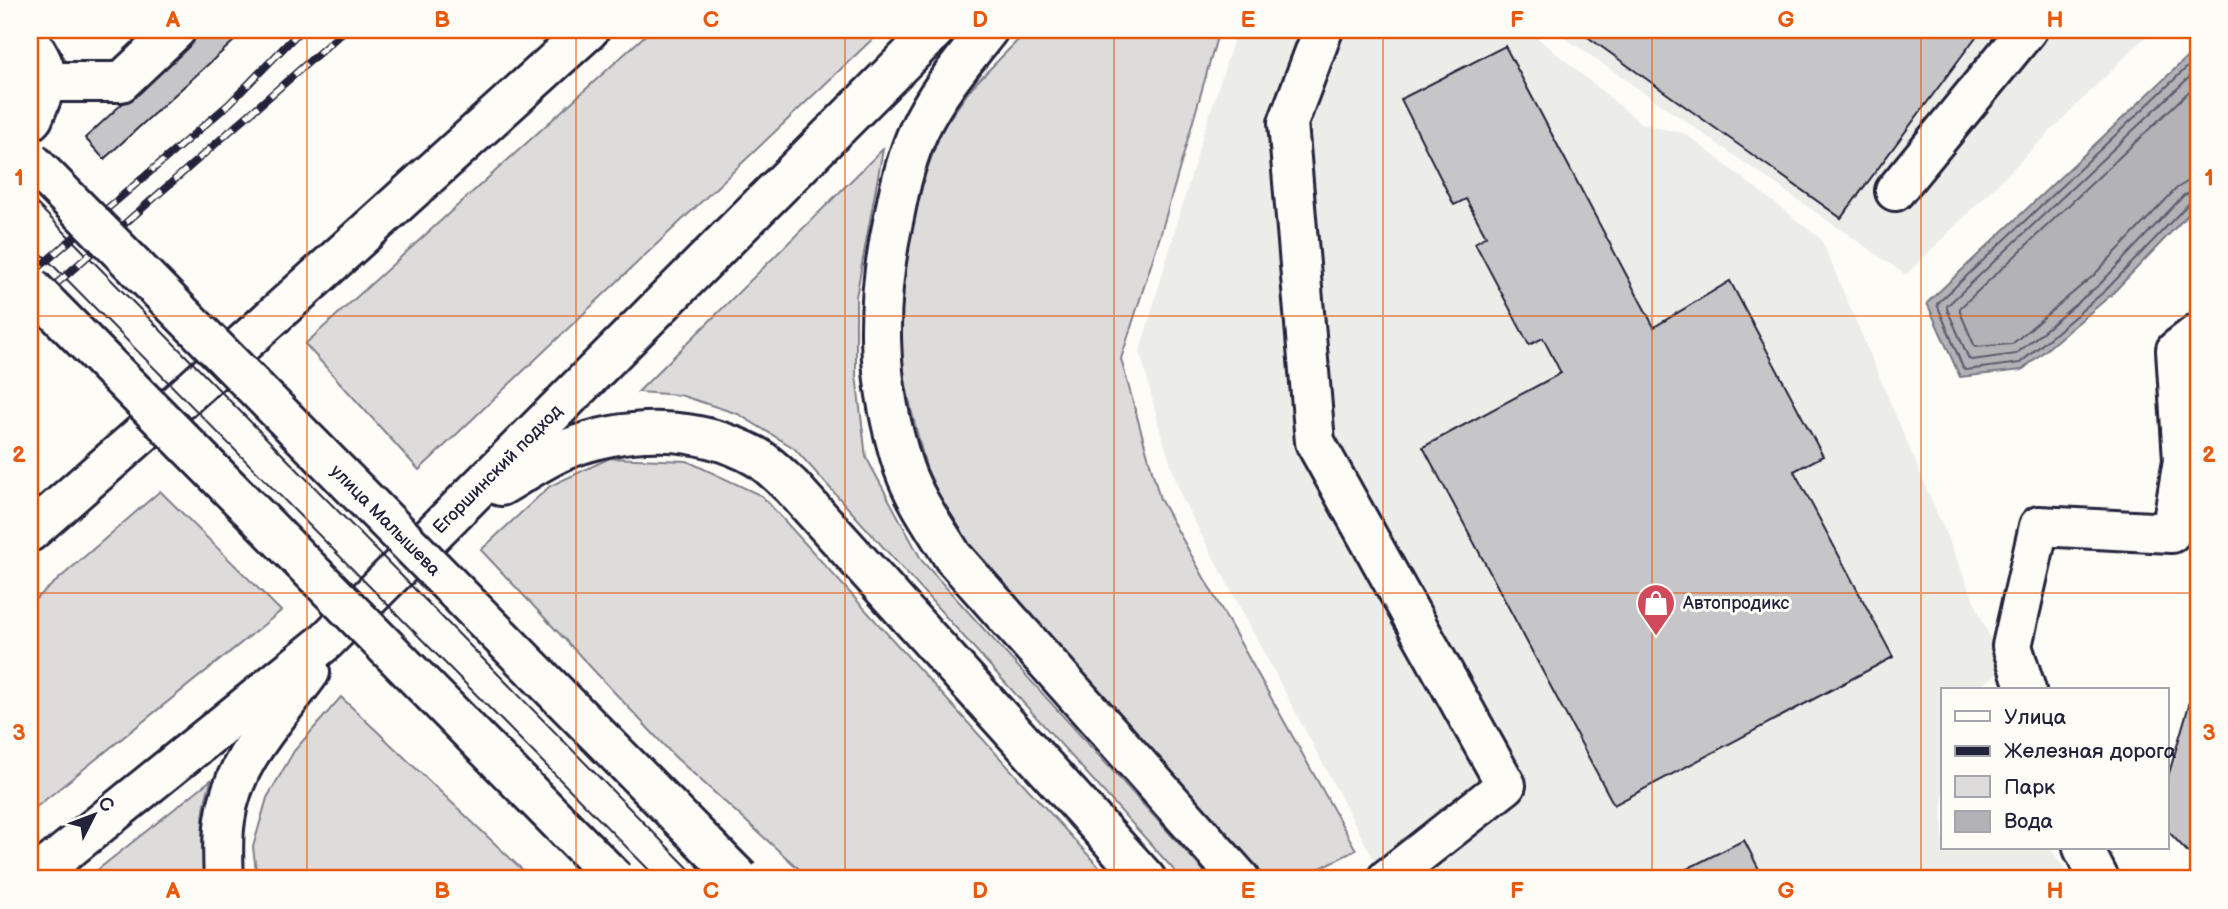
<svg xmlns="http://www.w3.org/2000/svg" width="2228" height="909" viewBox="0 0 2228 909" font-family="'Balsamiq Sans',sans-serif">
<rect width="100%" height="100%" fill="#fdfcf7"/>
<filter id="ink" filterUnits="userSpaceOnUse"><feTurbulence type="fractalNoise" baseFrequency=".0143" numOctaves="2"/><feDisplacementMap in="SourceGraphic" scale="14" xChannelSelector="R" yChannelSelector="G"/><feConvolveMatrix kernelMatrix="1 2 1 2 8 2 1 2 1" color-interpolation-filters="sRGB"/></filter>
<g filter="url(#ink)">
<path fill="#ecece9" d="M1237 30H1528L1642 124 1686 134 1821 239 2003 669 1976 690H1943V848H2050L2072 879H1384L1182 498 1161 434 1140 351 1205 128Z
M1554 30H2152L1906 275Z"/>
<path fill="#dddcdb" stroke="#807f8b" stroke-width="2" d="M651 30H882L419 470 305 344Z
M1028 30H1219L1161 233 1121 359 1160 499 1356 850 1299 879H1261L967 546 948 515 926 467 913 417 899 352 904 263 925 175 942 129 972 87Z
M883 149 856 297V375L866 457 922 561 1211 879H1182L794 448 738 414 680 395 638 392Z
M610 458 687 461 762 496 1110 879H810L674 756 481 550 550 486Z
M160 491 281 611 30 812V604Z
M341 697 532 879H257L253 847 267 798 294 751Z
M212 779C199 810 202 846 205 879H86Z"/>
<path fill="#b2b2b7" stroke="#787885" stroke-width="2" d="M2198 47V204L2111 295 2022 370 1960 377 1927 303Z"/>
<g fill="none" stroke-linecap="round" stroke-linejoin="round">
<path stroke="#5c5c6d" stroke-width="2" d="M2198 57 1937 304 1963 368 1966 370 2020 363 2106 290 2190 202 2198 200
M2198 69 1947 306V309L1969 359 1972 360 2016 354 2100 284 2184 195 2198 191
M2198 83 1960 308V312L1975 347 2012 344 2093 276 2177 188 2187 182 2198 180"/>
</g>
<path fill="#c6c6c8" stroke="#22223b" stroke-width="2" d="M202 30H246L104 159 85 138Z
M1578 30H1981L1841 218Z
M1505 46 1654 327 1730 281 1823 456 1794 471 1893 657 1614 805 1423 447 1561 373 1543 338 1529 345 1475 243 1486 236 1466 199 1454 205 1401 99Z
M2198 674V863L2167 830V780Z
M1744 840 1764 879H1667Z"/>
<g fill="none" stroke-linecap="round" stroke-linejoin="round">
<defs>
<path id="minor" d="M1323 30 1288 123 1315 442 1506 785 1387 879
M30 42C54 75 47 83 33 118L30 121
M47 82H121L176 30
M1895 191 2027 30
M2026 690 2012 646 2039 526 2171 533 2183 460 2176 350 2198 333
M2083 848 2099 879"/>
<g id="major">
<path d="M988 30C963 62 936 93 919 130 907 156 900 185 895 212 875 302 875 381 904 469 915 500 936 529 953 557L1240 879"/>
<path d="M501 486C522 474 544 458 567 449 628 425 697 425 755 456 768 463 781 477 792 487L1146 879"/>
<path d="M30 532 194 388 589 30"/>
<path id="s1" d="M32 879 325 642 935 30"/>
<path d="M224 879C223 860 222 839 225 820 232 761 277 718 310 672"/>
</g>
</defs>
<use href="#minor" stroke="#22223b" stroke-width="44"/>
<use href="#major" stroke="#22223b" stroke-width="44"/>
<use href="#minor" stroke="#fdfcf7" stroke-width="38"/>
<use href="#major" stroke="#fdfcf7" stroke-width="38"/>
<path stroke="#22223b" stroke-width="2" d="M30 197 699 879
M30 242 658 879"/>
<defs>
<path id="rail" d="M30 275 229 104 301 30
M30 307 345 30"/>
</defs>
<use href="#rail" stroke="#22223b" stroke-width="8"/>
<use href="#rail" stroke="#fdfcf7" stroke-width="5" stroke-dasharray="16" stroke-linecap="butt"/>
<defs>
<g id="major-bridge">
<path id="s2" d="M30 160 740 879"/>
<path d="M30 286 615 879"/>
</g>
</defs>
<use href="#major-bridge" stroke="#22223b" stroke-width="44" stroke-linecap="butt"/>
<use href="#major-bridge" stroke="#fdfcf7" stroke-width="38"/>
</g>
</g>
<path fill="none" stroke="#e8590c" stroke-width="2" stroke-opacity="0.55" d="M307 30V879M576 30V879M845 30V879M1114 30V879M1383 30V879M1652 30V879M1921 30V879M30 316H2198M30 593H2198"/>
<defs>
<symbol id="shop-pin" viewBox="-11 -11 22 30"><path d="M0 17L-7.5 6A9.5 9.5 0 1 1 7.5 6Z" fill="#d1495b" stroke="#fdfcf7"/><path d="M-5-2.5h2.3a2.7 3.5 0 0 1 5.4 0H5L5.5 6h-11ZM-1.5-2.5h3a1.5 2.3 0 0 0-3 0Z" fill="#fff"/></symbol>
</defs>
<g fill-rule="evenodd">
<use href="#shop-pin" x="1634" y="581" width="44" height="60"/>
</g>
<g text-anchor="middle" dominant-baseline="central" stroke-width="6" stroke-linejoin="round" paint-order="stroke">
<g font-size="18" fill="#22223b" stroke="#fdfcf7">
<text stroke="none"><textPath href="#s1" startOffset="621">Егоршинский подход</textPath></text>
<text stroke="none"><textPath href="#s2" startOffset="506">улица Малышева</textPath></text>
</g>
<g font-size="18" fill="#22223b" stroke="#fdfcf7" text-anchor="start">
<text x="1683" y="603">Автопродикс</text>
</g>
</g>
<rect width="2228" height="909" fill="none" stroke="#fdfcf7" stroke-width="77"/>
<rect x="1941" y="688" width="228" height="161" fill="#fdfcf7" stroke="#a5a5ac" stroke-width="2"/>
<rect x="1955" y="711" width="35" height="10" fill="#fdfcf7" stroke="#a5a5ac" stroke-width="2"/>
<text x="2004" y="724" font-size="21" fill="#22223b">Улица</text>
<rect x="1955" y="746" width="35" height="10" fill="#22223b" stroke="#a5a5ac" stroke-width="2"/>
<text x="2004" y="758" font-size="21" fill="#22223b">Железная дорога</text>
<rect x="1955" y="776" width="35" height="21" fill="#dddcdb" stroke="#a5a5ac" stroke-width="2"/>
<text x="2004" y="794" font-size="21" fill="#22223b">Парк</text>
<rect x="1955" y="811" width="35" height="21" fill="#b2b2b7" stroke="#a5a5ac" stroke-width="2"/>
<text x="2004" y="828" font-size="21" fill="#22223b">Вода</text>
<g transform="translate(94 815) rotate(48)" stroke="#fdfcf7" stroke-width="5" paint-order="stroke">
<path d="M0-5L12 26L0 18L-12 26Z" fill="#22223b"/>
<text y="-10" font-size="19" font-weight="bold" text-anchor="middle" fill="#22223b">С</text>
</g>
<rect x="38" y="38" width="2152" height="832" fill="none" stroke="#e8590c" stroke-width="2.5"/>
<g font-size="23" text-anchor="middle" font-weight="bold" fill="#e8590c">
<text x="173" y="27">A</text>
<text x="442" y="27">B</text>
<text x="711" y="27">C</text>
<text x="980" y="27">D</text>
<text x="1248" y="27">E</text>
<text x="1517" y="27">F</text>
<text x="1786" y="27">G</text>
<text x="2055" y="27">H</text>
<text x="19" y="185">1</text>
<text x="2209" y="185">1</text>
<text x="19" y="462">2</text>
<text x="2209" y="462">2</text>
<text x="19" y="740">3</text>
<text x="2209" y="740">3</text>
<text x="173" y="898">A</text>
<text x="442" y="898">B</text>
<text x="711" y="898">C</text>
<text x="980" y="898">D</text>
<text x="1248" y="898">E</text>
<text x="1517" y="898">F</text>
<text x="1786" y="898">G</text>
<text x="2055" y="898">H</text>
</g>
</svg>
